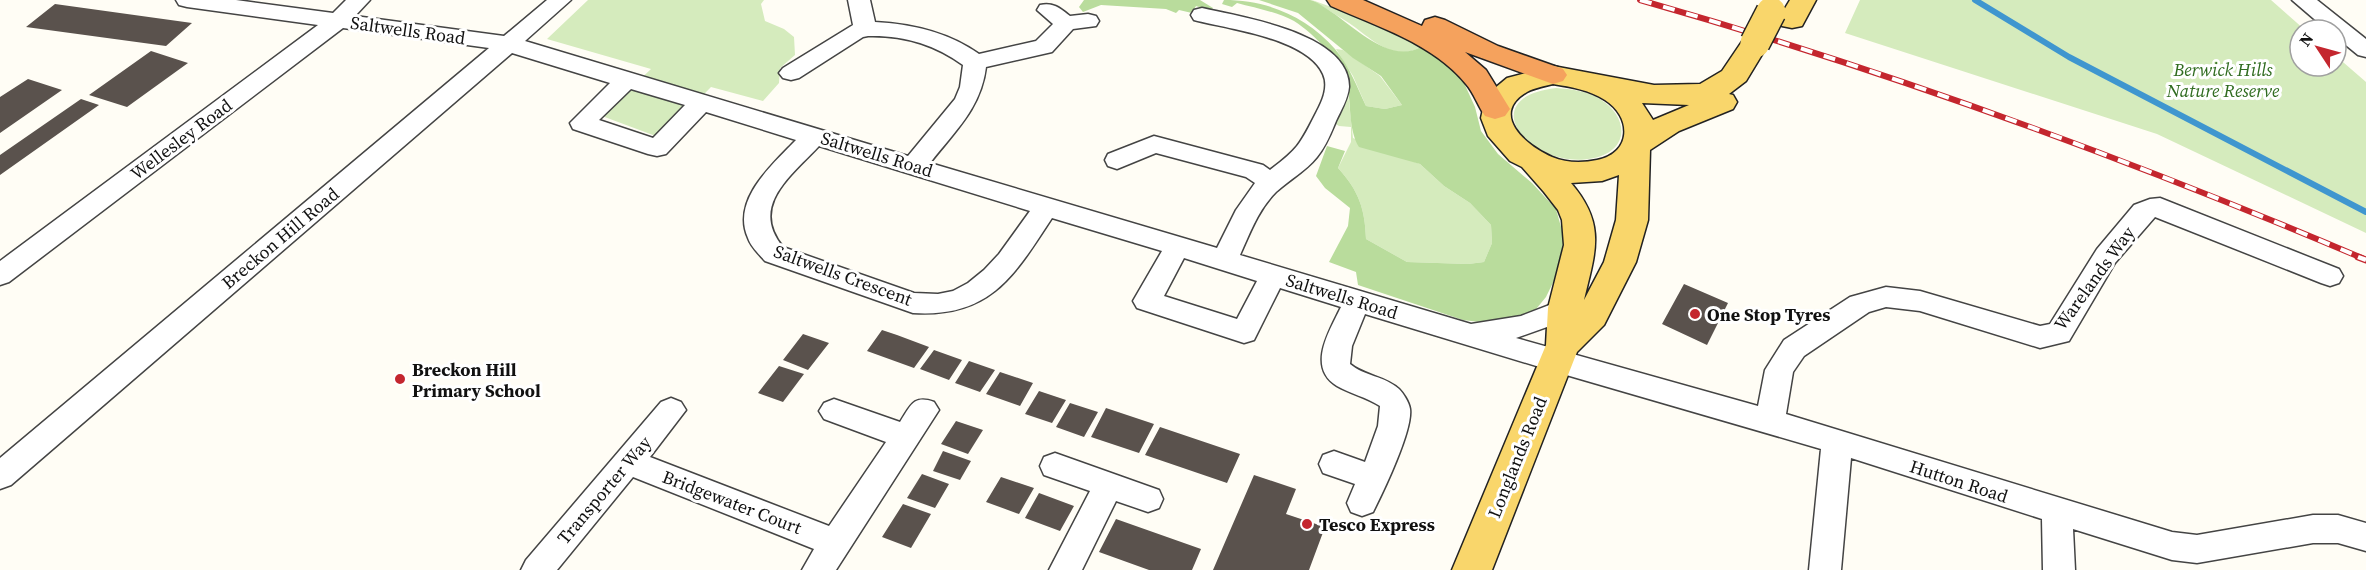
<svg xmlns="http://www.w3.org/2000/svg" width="2366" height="570" viewBox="0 0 2366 570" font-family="'Source Serif 4',serif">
<rect width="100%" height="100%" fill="#fffdf5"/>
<path fill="#d5ebbd" d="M588 0H764L761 4 765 21 784 29 794 37 795 55 780 68 779 83 763 101 711 87 661 138 602 116 651 69 547 39Z
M1312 0 1367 20 1421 47C1393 63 1371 38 1349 23 1337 15 1324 8 1312 0Z
M1860 0H2271L2305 30H2300V66H2336V56L2366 82V233L2157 134 1845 33Z
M1336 49 1343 50 1380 76 1402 105 1385 109 1366 106 1353 76Z
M1347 84 1353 138 1420 164 1444 186 1470 203 1491 225 1492 243 1484 262 1468 264 1407 262 1366 239C1365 209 1359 191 1338 168L1351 142V127L1339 126 1331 121Z
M1556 88C1571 89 1587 91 1600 99 1629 117 1630 150 1594 158 1532 172 1470 98 1556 88Z"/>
<path fill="#b9dc9c" d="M1084 0H1200L1213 8 1211 11 1196 6 1192 13 1179 10 1176 13 1166 9 1101 5 1083 12 1079 7Z
M1224 0C1267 0 1306 16 1335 49 1349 65 1357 87 1366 106L1385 109 1402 105 1381 76 1353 58 1298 13 1259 0C1275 0 1294 0 1310 0 1316 1 1322 6 1327 9 1353 25 1389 65 1421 47L1445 63 1464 83 1475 107 1481 131 1498 154 1532 183 1556 209 1568 252 1546 297 1532 314 1505 325 1463 320 1358 285 1356 272 1329 262 1348 226 1350 208 1325 188 1316 176 1327 146 1345 151 1338 168C1359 191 1365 209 1366 239L1407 262 1468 264 1484 262 1492 243 1491 225 1470 203 1444 186 1420 164 1359 147C1349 131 1351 108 1348 89 1343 64 1316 35 1294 21 1278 12 1255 8 1237 3L1232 7 1222 4Z"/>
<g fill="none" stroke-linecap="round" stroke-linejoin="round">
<path stroke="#3f96cf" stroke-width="6" d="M1975 0 2069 57 2366 212"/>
</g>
<path fill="#5a524d" d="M55 4 192 23 166 46 26 27Z
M151 51 188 63 127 107 89 95Z
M28 79 62 90 0 133V97Z
M81 99 99 105 0 175V155Z
M1684 284 1728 303 1707 345 1662 324Z
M882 330 897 335 929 347 914 368 867 351Z
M803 334 829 343 808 370 783 360Z
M934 350 962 360 949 380 920 369Z
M969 361 995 370 980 392 955 383Z
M779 366 804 374 783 402 758 393Z
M1000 372 1033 383 1020 406 986 394Z
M1039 391 1066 400 1052 423 1025 414Z
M1070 403 1098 412 1084 437 1056 427Z
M1106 408 1154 424 1139 453 1091 437Z
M956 421 983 430 968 454 941 444Z
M1160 427 1240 454 1227 483 1145 455Z
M943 451 971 461 960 480 933 471Z
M922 474 949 484 935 508 907 498Z
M1254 475 1296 489 1286 514 1325 527 1309 570H1213Z
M1001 477 1034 488 1019 514 986 502Z
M1039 493 1074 506 1060 531 1025 518Z
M903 504 931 514 911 548 882 537Z
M1116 519 1201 549 1192 570H1149L1099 552Z"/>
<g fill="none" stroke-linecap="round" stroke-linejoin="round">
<defs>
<path id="minor" d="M176 0H236L333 13 346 0H370L355 16 504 36 547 0H571L525 41 908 156 955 99 960 87 963 65C934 44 903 35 868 36L863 37 799 78 791 80 783 78 779 73 783 68 853 25 848 0H870L875 22C912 24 948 32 979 54L1036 41 1053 24 1037 10 1040 5C1053 2 1060 8 1070 16L1088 14 1096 16 1099 21 1096 26 1073 29 1052 52 986 67C981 108 955 131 930 163L1217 248 1236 210 1255 183 1246 177 1156 153 1117 169 1108 166 1105 160 1108 154 1154 136 1263 165 1270 170C1299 148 1300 144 1316 113 1322 102 1329 87 1323 74 1307 38 1228 29 1194 20L1191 15 1194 10 1202 8C1241 17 1350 33 1349 87 1348 99 1341 110 1336 121 1331 133 1326 146 1317 157 1306 171 1289 180 1276 192 1258 210 1250 233 1240 255L1471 324 1521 316 1565 299 1575 303 1579 310 1575 317 1516 338 1758 406 1765 370 1784 340 1850 297 1886 287 1920 291 2040 326 2050 324 2097 249 2134 205 2150 199 2160 198 2339 269 2343 276 2339 283 2330 286 2321 283 2155 217 2115 263 2069 341 2040 348 1920 311 1886 307 1869 312 1804 356 1793 372 1786 414 2172 532 2197 535 2313 515H2338L2366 523V551L2338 543H2313L2197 563 2172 560 2073 529 2075 570H2043L2042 519 1851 458 1841 570H1809L1821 449 1556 372 1365 314 1352 346 1350 364C1364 376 1385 376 1399 389 1403 393 1409 402 1410 409 1413 430 1383 492 1373 512L1362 516 1351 512 1347 503 1355 484 1323 473 1319 464 1323 455 1334 451 1365 462 1378 426 1380 406C1366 397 1351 394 1337 386 1306 367 1330 330 1341 307L1280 288 1254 340 1244 343 1137 308 1133 301 1162 251 1052 218C1014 276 990 318 913 313L765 261C759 254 751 247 748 238 731 200 772 165 796 140L706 112 666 154 657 156 648 154 573 129 570 123 610 83 512 53 11 485 0 489V458L489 48 343 28 9 282 0 285V261L318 25 187 7 179 5ZM631 89 685 105 653 138 599 120ZM819 146 1030 211 999 254 984 270 968 283 953 291 938 294 914 293 783 247C749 206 791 176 819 146ZM1184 258 1257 281 1237 319 1164 296Z
M2292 0H2317L2366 39V57L2358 55 2336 37V30H2327Z
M671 398 681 402 686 410 650 457 829 526 886 442 824 419 819 411 824 403 834 399 900 422C910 407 913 394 934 402L939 410 836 570H802L814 549 633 477 557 570H521L526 560 661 402Z
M1055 453 1159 490 1163 499 1159 508 1148 512 1116 501 1082 570H1049L1090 491 1044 475 1040 466 1044 457Z"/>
<path id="major" d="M1790 0H1816L1802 26 1792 28 1782 26 1778 20Z
M1755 34 1765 37 1769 43 1746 81 1729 94 1733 95 1737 102 1733 109 1679 131 1650 150 1648 220 1636 262 1604 325 1577 352 1492 570H1452L1546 345 1548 308 1564 245 1562 220 1558 210 1544 192 1522 167 1510 161 1488 136 1481 118 1485 100 1489 93 1507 78 1553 66 1654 85 1700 84 1722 71 1745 37ZM1553 84C1572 87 1589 90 1605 100 1632 117 1632 153 1597 160 1583 163 1566 163 1552 157 1526 146 1489 114 1527 92 1534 88 1545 86 1553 84ZM1642 103 1689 105 1653 120ZM1619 175 1616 220 1604 262 1584 300C1595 252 1607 225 1571 183L1602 181Z"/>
<path id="highway" d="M1327 0H1363L1422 26 1425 20 1435 17 1445 20 1498 46 1563 69 1567 75 1563 81 1553 84 1465 52 1486 70 1510 109 1505 116 1495 119 1485 116C1478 106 1474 93 1466 84 1434 44 1376 26 1331 6Z"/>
</defs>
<use href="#minor" stroke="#444" stroke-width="3"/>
<use href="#major" stroke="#222" stroke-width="3"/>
<use href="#highway" stroke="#222" stroke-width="3"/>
<use href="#minor" fill="#fff" fill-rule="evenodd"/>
<use href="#major" fill="#f9d66b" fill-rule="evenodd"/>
<use href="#highway" fill="#f5a25d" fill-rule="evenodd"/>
<defs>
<path id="rail-far1" d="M1640 0C1887 70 2126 158 2362 258"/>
<path id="rail" d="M2358 257 2366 260"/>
</defs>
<use href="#rail-far1" stroke="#c4262e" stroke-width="6"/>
<use href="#rail" stroke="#c4262e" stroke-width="7"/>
<use href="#rail-far1" stroke="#fff" stroke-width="4" stroke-dasharray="12" stroke-linecap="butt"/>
<use href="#rail" stroke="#fff" stroke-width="4.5" stroke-dasharray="14" stroke-linecap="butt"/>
<defs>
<path id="major-bridge" d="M1755 43 1771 12"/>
</defs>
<use href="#major-bridge" stroke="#222" stroke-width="32" stroke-linecap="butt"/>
<use href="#major-bridge" stroke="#f9d66b" stroke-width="29"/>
</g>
<g fill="#c4262e" stroke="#fff" stroke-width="2">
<circle cx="1695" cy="314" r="6"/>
<circle cx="400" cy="379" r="6"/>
<circle cx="1307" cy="524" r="6"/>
</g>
<g text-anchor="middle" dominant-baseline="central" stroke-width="6" stroke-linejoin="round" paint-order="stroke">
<g font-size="18" fill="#111" stroke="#fff">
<text transform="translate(408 30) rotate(8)">Saltwells Road</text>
<text transform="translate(181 139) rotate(-37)">Wellesley Road</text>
<text transform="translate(877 154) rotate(17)">Saltwells Road</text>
<text transform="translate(280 238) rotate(-40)">Breckon Hill Road</text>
<text transform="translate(843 275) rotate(20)">Saltwells Crescent</text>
<text transform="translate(2094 278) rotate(-54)">Warelands Way</text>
<text transform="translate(1342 296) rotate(17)">Saltwells Road</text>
<text transform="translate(1517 457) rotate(-68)">Longlands Road</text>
<text transform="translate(1959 481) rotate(18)">Hutton Road</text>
<text transform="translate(604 490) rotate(-50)">Transporter Way</text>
<text transform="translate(732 502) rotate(21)">Bridgewater Court</text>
</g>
<g font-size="18" font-style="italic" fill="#2f6b1f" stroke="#fff">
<text x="2223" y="69">Berwick Hills<tspan x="2223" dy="21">Nature Reserve</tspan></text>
</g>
<g font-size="18" font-weight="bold" fill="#111" stroke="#fff" text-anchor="start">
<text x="1707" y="314">One Stop Tyres</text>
<text x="412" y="369">Breckon Hill<tspan x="412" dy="21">Primary School</tspan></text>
<text x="1319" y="524">Tesco Express</text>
</g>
</g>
<g transform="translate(2318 48) rotate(306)"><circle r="28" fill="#ffffff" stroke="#a0a0a0" stroke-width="1.5"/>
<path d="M0-4.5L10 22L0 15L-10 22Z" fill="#c4262e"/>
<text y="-9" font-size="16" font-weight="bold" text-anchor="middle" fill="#111111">N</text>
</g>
</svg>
